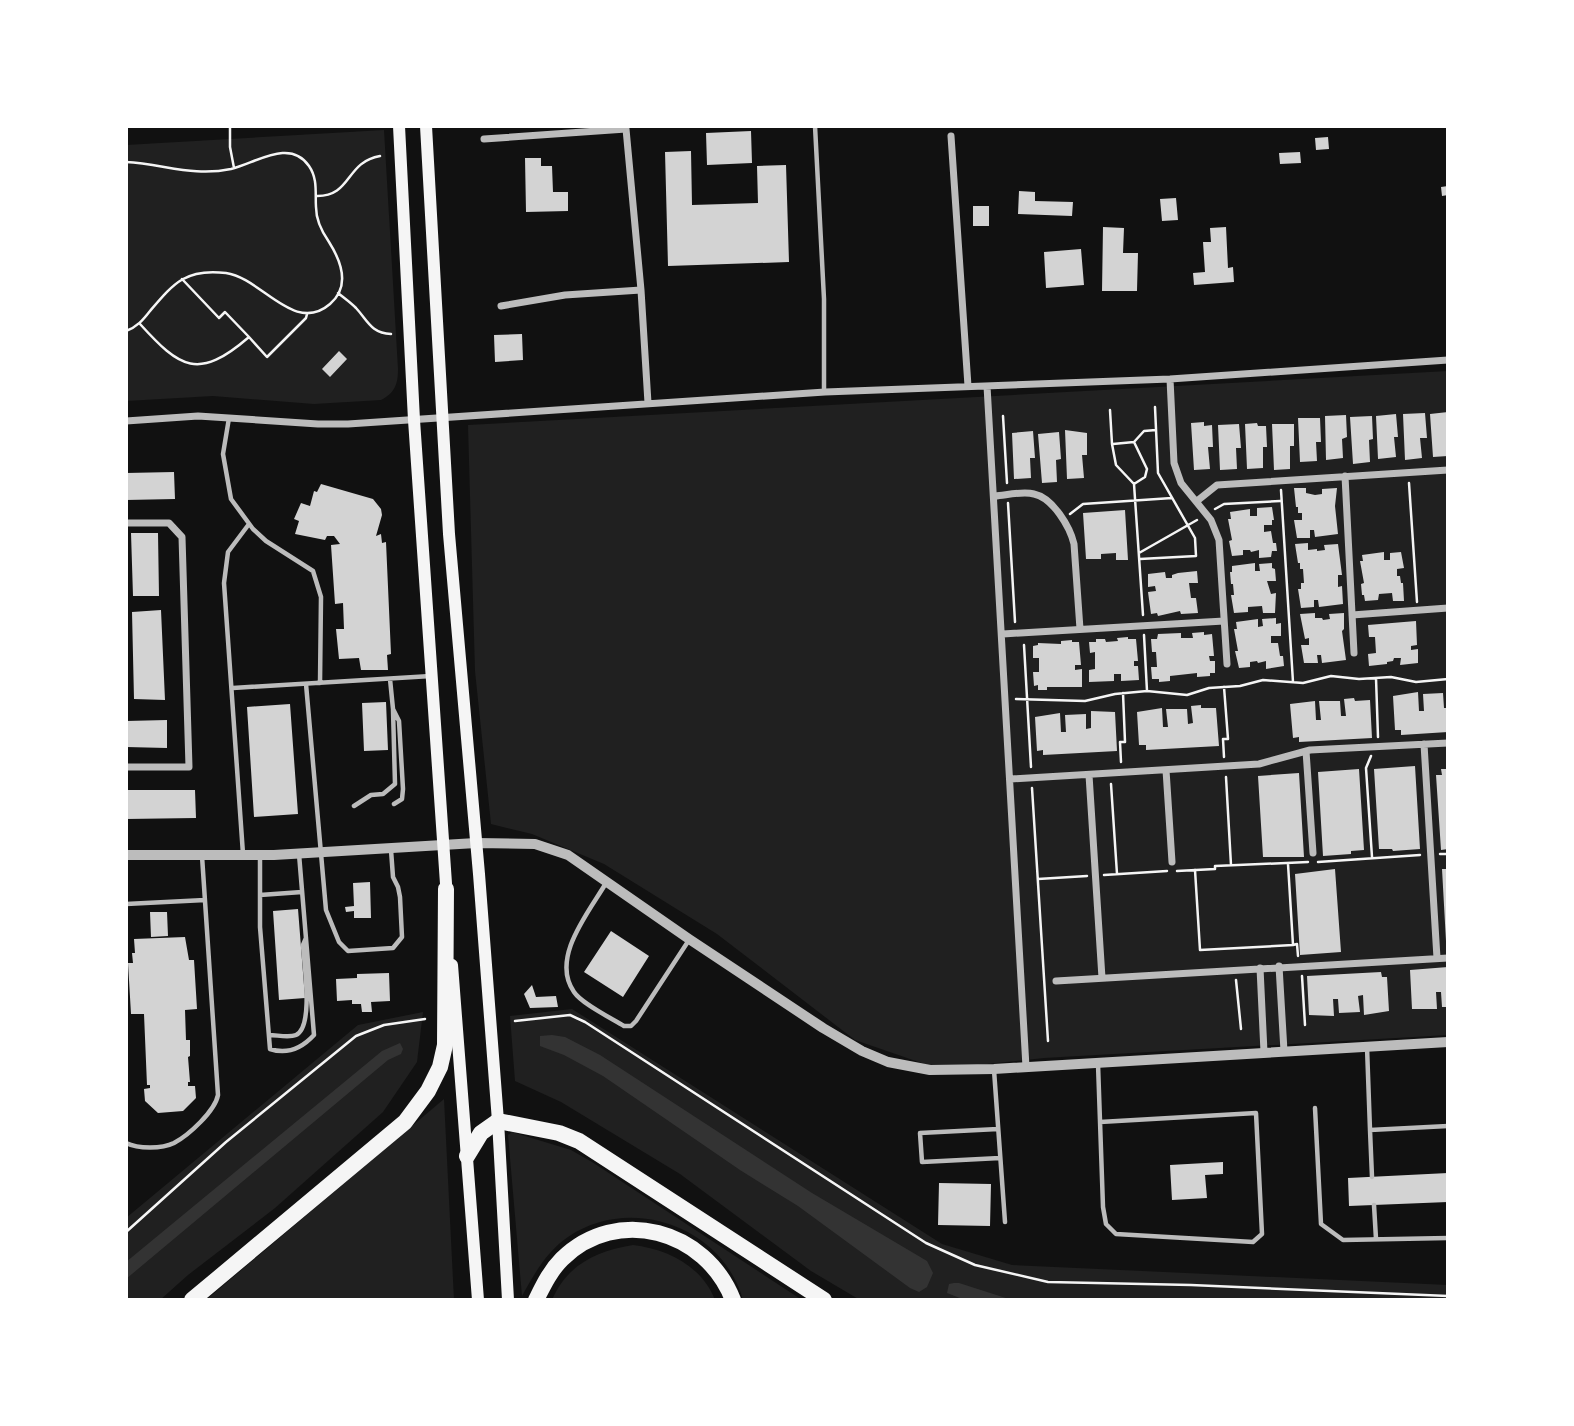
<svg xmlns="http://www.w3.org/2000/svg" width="1574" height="1426" viewBox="0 0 1574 1426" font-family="Ubuntu,sans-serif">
<rect width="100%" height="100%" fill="#111"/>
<path fill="#202020" d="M384 130 398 369C398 384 395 393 381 400L314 404 213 396 126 401V145Z
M1448 371V1035L1044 1058 939 1069 855 1040 717 934 604 864 532 834 491 824 475 671 468 425Z
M572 1009 942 1244 1012 1265 1448 1285V1300H860L811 1271 680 1174 561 1102 515 1081 510 1016Z
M423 1012 417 1062 383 1112 275 1208 188 1275 160 1300H126V1218L358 1025Z
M444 1099 454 1300H206Z
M512 1132 571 1150 592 1162 802 1300H743C723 1227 631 1194 568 1237 547 1251 534 1274 522 1296L508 1135Z
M633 1245C667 1249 702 1266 715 1300H552C567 1265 596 1251 633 1245Z"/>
<path fill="#333" d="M552 1035 565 1037 600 1055 812 1193 927 1261 933 1273 927 1287 919 1292 910 1288 798 1206 740 1170 603 1076 564 1055 540 1046V1036Z
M400 1043 403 1049 401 1054 388 1060 126 1279V1262L382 1051Z
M954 1283H959L1012 1300H965L947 1293 949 1284Z"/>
<path fill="#d3d3d3" d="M751 131 752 163 707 165 706 133Z
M1328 137 1329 149 1316 150 1315 138Z
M691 151 692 205 758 203 757 166 786 165 789 262 668 266 665 152Z
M1300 152 1301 163 1280 164 1279 153Z
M525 158H541V166H552L553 192H568V211L526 212Z
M1448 186V195L1442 196 1441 187Z
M1019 191 1035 192V201L1073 202 1072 216 1018 214Z
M1176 198 1178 220 1162 221 1160 199Z
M973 206H989V226H973Z
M1103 227 1124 228 1123 253H1138L1137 291H1102Z
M1226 227 1228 268 1233 267 1234 282 1194 285 1193 273 1205 272 1203 242H1211L1210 228Z
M1081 249 1084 285 1046 288 1044 252Z
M522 334 523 360 495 362 494 335Z
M339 351 347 359 330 377 322 369Z
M1448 412V456L1433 457 1430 414Z
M1425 413 1427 438H1420L1422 458 1405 460 1403 414Z
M1396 414 1398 437H1394L1396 457 1378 459 1376 416Z
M1346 415 1347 437 1342 439 1343 458 1326 460 1325 416Z
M1372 416 1373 439 1369 440 1370 462 1353 464 1350 417Z
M1298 418H1320L1321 442H1316L1317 461 1300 462Z
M1204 422V426L1212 425 1213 447H1208L1210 469 1194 470 1191 423Z
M1257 423 1258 426H1266L1267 447H1263V468L1247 469 1245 424Z
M1239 424 1241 448H1236L1237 469 1220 470 1218 425Z
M1272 424H1294V446H1290V469L1274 470Z
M1065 430 1087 433V455H1082L1084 478 1067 479Z
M1033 431 1035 458H1030L1031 478 1014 479 1012 433Z
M1059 432 1061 459 1056 460 1057 482 1042 483 1038 434Z
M174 472 175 499 126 500V473Z
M321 484 373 499 381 509 382 515 376 536 381 534 382 543 386 542 391 654 387 655 388 670H361L359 658 339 659 336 629H344L343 603 335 604 331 545 340 544 334 536H327L325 540 295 534 299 521 294 519 301 503 310 506 314 491 317 492Z
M1294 488H1306V493L1315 495 1322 494V489L1337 488 1335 506 1338 534 1315 537 1314 530H1310V538H1297L1294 520H1302V513H1298V507H1296Z
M1272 507 1274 520H1272V525H1264V532L1271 531 1273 543H1276L1277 551H1272L1271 557 1259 558V550L1251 552 1250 550H1243V555L1232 556 1229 541 1232 540 1228 519H1231L1230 512 1250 509V516H1257V508Z
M1125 510 1128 560H1116V553L1101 554V559H1086L1083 513Z
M131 533H158L159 596H133Z
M1308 543V550L1317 549V551L1325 550 1324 545 1338 544 1342 575H1338V587L1342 586 1343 604 1319 607 1318 600H1314V607L1301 608 1298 589H1301V583H1304L1303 569H1300V563H1298L1295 544Z
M1384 552V560H1390V553L1401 552 1404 568 1397 569V576H1400L1401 583H1403L1404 601H1393L1392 593 1379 594 1378 600 1365 601 1364 595H1362L1361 584 1364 583 1360 561H1363L1362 555Z
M1255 563V571H1260L1259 564 1272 563V568L1275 569 1276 581H1267L1271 594 1276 593 1275 613H1263L1262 606 1248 607V612L1234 613 1231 595H1234L1233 584H1231L1230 572H1232V566Z
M1197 571 1198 583H1189L1191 598H1196L1198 613 1181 614 1180 611 1158 616 1157 613 1151 614 1148 592 1156 591 1155 586 1148 587V574L1165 572 1166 578H1172V575L1178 573Z
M161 610 165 700 134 699 132 612Z
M1315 613V618H1322L1323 620 1330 619 1329 614 1344 613V629L1342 631 1346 660 1322 663 1321 655H1317L1318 663H1304L1301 645H1309V638L1305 639 1300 614Z
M1276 618V624L1281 623V636H1271V643H1278L1280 656H1283L1284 666 1266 669V661L1258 663 1257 661 1250 662V667L1239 668 1235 651H1238L1234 629H1237L1236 622 1258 619V627L1263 626 1262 619Z
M1416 621 1417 645 1411 646V650L1418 649V663L1400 665 1401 658H1394L1393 661 1387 662V664L1369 666 1368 654 1376 653 1375 637H1369L1368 625Z
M1204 632V635L1212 634 1214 656H1209L1210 661H1215V673H1210V676L1197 677V673L1170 676V681L1159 682V679H1152L1151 667H1157L1156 652H1152L1151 639H1157L1158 634 1181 633V638H1193L1192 633Z
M1128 637V639H1136L1138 661H1134V666H1138L1139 680 1121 681V674H1114V681L1089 682V670L1095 669V652L1090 653 1089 642H1096V639H1105L1106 642 1118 641 1117 638Z
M1072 640V642H1079L1081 665H1075V670L1082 669V687H1047V690H1038V685L1034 686 1033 672H1039V658H1033V646L1038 645V643L1061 644V641Z
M1418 692 1419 711H1424L1423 694 1443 693 1444 708H1448V732L1401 735V730H1395L1393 696Z
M1354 698 1355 701 1370 700 1372 738 1299 742V737L1293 738 1290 704 1315 701 1316 720H1321L1319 701H1340L1341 716H1346L1344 699Z
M386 702 388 750 364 751 362 703Z
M290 704 298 814 254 817 247 707Z
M1201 705V708H1216L1219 746 1146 750V745H1139L1137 712 1162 708 1163 727H1168L1166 709H1187L1188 724 1193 723 1191 706Z
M1091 711 1115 712 1117 751 1043 755V750L1037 751 1035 717 1060 713 1061 732H1066L1065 715 1086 714V729L1091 728Z
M167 720V748L126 747V721Z
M1415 766 1420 849 1393 851 1392 849H1379L1374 769Z
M1359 769 1364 850 1351 851V854L1323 856 1318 772Z
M1441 769H1448V849L1441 850 1436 775H1442Z
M1299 773 1304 857H1263L1258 776Z
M126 790H195L196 818 126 819Z
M1335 869 1341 952 1300 955 1295 874Z
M1442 869H1448V941H1446Z
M370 882 371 918H354V911L346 912 345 907 354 906 353 883Z
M298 909 305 998 279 1000 273 911Z
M150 912H167L168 936 151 937Z
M611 931 649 956 623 997 584 972Z
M185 937 189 960H194L197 1009 185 1010 186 1040H190V1056L188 1057 190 1082H188V1086H195L196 1098 183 1111 158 1113 145 1101 144 1089 150 1088V1085H147L144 1014H131L128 963H133L132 953H135L134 939Z
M1448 967V1007H1442L1441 992H1436L1437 1009H1412L1410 970Z
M1381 972 1382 977H1387L1389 1011 1364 1015 1363 995 1358 996 1360 1012 1339 1013 1338 999H1333L1334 1016 1309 1015 1307 976Z
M389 973 390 1001 371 1002 372 1012H362L361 1004H352V1000L337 1001 336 979 357 978V974Z
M532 985 536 997 556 996 558 1007 530 1008 524 994Z
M1223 1162V1174L1205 1175 1207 1198 1172 1200 1170 1165Z
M1448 1173V1202L1349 1206 1348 1178Z
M939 1183 991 1184 990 1226 938 1225Z"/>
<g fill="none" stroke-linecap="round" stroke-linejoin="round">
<path stroke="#f5f5f5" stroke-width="2.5" d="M230 126V147L234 168
M126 162C164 164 193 177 231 169 256 163 290 138 309 166 318 179 315 193 316 207 316 220 322 232 329 242 341 261 351 286 330 304 294 335 262 278 226 273 186 268 174 283 150 311 143 320 137 327 126 331
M316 196C352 197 345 162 380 156
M338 293C344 298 350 302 356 308 368 321 371 333 391 334
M140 324C180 368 198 381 249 337L225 312 219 318 182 279
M249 337 267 357 306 318 307 314
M1110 410 1112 444 1116 465 1134 484 1143 615
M1003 416 1007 483
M1113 444 1134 442
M1409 483 1417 602
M1134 484 1145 477 1147 469 1134 442 1144 431 1156 430
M1281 490 1293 682
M1008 503 1015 622
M1215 509 1224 504 1280 501
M1070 514 1083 504 1172 498
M1139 553 1197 520
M1140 559 1196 556 1195 538 1158 473 1155 407
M1144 635 1147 691
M1024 645 1031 767
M1376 678 1378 737
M1016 699 1085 701 1115 694 1147 691 1187 695 1209 688 1240 686 1263 680 1303 683 1331 676 1359 679 1391 677 1416 682 1448 679
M1371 756 1366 768 1372 857
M1224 757 1223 739H1228L1224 687
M1121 762 1120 742H1125L1123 693
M1226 777 1231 865
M1111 784 1117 874
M1032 788 1048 1041
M1440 854H1448
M1318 862 1420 855
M1195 870 1200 950 1293 945 1288 864
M1177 871 1215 869V866L1308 862
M1104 875 1167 871
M1038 879 1087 876
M1293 945 1297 944 1298 956
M1302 976 1305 1025
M1236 980 1241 1029
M515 1021 570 1015 585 1022 926 1243 975 1265 1048 1282 1191 1285 1448 1296
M126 1232 226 1142 356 1036 384 1025 425 1019"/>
<path stroke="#bcbcbc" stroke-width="4.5" d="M815 126 824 299V392
M229 418 223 454 231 499 253 529 266 541 313 571 321 597 320 683
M390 679 393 709 399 721 403 789 402 799 394 804
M306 684 326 910 339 942 348 951 393 948 402 937 400 897 398 887 393 877 391 850
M233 688 431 676
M354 806 371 795 383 794 395 784 393 710
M243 854 224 583 228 552 249 524
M260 856V927L270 1049C288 1055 302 1048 314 1035L299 854
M606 883C589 912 550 958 574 992 582 1004 611 1018 624 1026H631L636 1021 689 940
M260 895 302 892
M126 904 205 900
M269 1035C277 1035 289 1038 296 1035 314 1027 304 963 303 945L306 938
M1367 1047 1370 1130 1448 1126
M1098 1064 1103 1207 1106 1224 1116 1234 1253 1242 1262 1234 1256 1113 1100 1122
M994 1070 1005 1222
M1315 1108 1321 1224 1343 1240 1448 1238
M998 1129 920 1133 922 1162 1000 1158
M1370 1130 1372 1177
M126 1143C138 1149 162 1149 174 1143 189 1135 215 1111 218 1095L202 856
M1374 1205 1376 1239"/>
<path stroke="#bcbcbc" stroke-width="7" d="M951 136 968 386
M484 139 626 129 641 290 648 403
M501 306 565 295 641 290
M1170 379 1174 463 1181 483 1211 520 1219 540 1227 664
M987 386 1026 1067
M126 421 198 416 318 424H348L825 392 1170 379 1448 360
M1345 476 1354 653
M995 496C1007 495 1023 491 1034 494 1053 498 1070 527 1074 544L1080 629
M1197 501 1217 485 1448 470
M126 523H169L182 537 189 767H126
M1352 615 1448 608
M1003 634 1224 621
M1424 744 1437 958
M1306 751 1313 853
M1166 770 1172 862
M1089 775 1102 978
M1011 779 1259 764 1310 750 1448 743
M1279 966 1284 1051
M1260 968 1264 1052
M1056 981 1448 958"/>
<path stroke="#bcbcbc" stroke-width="10" d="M126 855H274L476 843 535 844 568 855 689 939 823 1028 862 1051 888 1062 930 1070 994 1069 1448 1042"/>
<path stroke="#f5f5f5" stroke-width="12" d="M399 126 414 420 447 898
M426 126 449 534 479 874 498 1121 508 1300
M452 965 478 1300"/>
<path stroke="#f5f5f5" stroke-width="16" d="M467 1156 481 1133 498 1121 559 1133 579 1141 824 1300
M192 1300 405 1122 428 1091 440 1067 445 1045 446 889
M536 1300C543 1286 550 1271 562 1259 617 1205 706 1230 733 1300"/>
</g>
<rect width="1574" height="1426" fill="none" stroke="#ffffff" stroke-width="256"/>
</svg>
